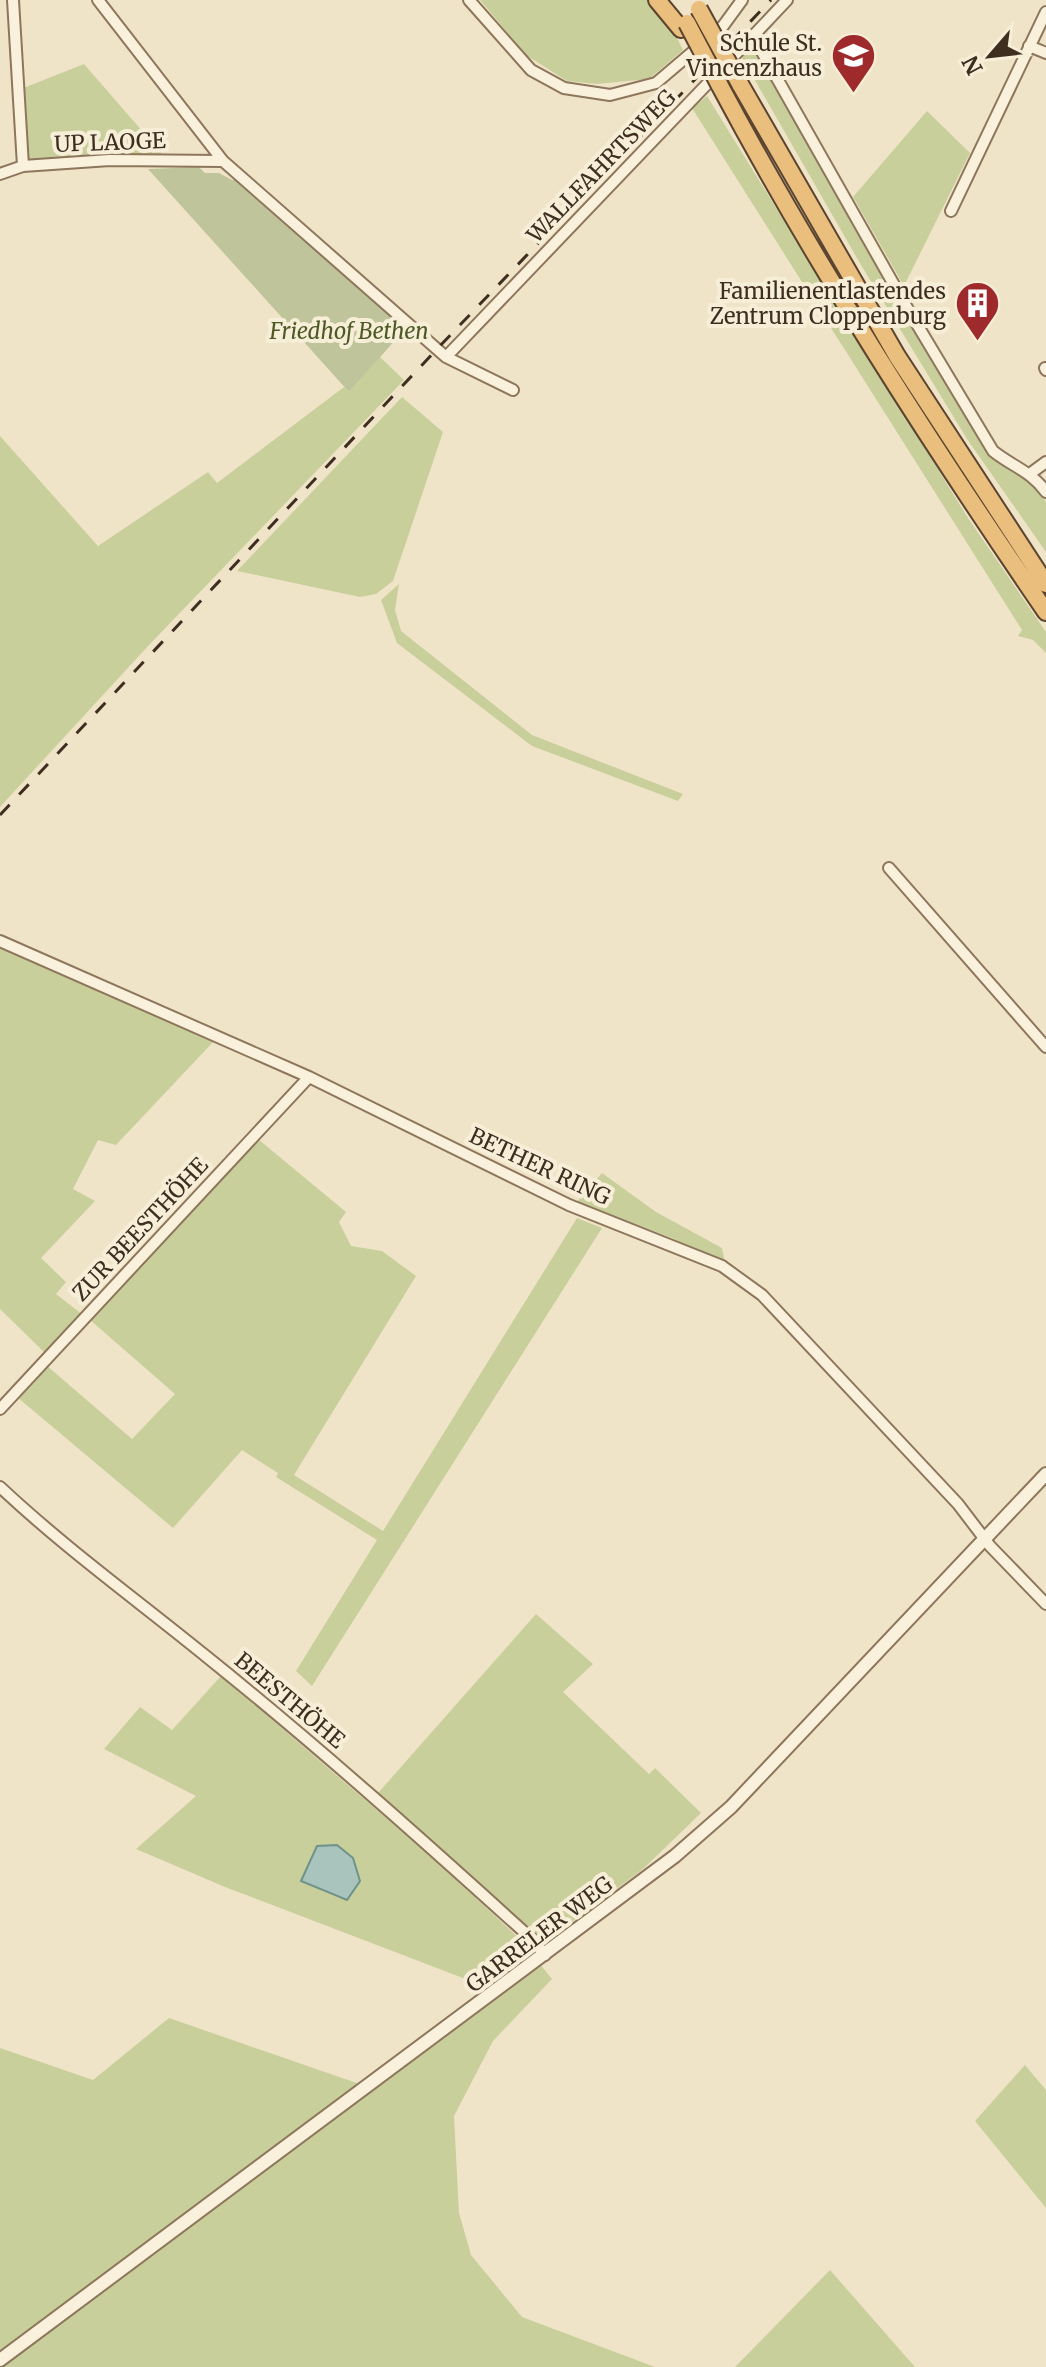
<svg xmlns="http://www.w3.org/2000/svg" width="1046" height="2367" viewBox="0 0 1046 2367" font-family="Merriweather,serif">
<rect width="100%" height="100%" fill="#f0e4c8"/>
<path fill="#c9cf9b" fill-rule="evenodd" d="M480 0H658L683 50 649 79 597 84 567 81 526 55Z
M746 51 756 53 903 312 995 460 1034 485 1046 502V552L967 439 861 265 741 56Z
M84 64 163 155 26 163 21 89Z
M707 96 968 518 1046 632V653L1033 640 1018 636 1022 630 692 108Z
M927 111 970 153 904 286 853 197Z
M380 357 404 380 149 645 0 807V436L98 546 208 472 217 483 344 387 349 392Z
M402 397 443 432 393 581 376 594 360 597 237 571Z
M399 584 395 610 401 631 532 735 683 794 678 801 532 746 397 643 381 600Z
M0 945 215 1040 116 1145 98 1140 73 1189 95 1201 41 1258 66 1282 56 1294 83 1315 46 1354 0 1309Z
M258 1139 346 1212 339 1222 351 1246 382 1251 416 1276 294 1475 383 1531 577 1218 602 1228 312 1686 296 1671 377 1540 276 1477 278 1473 242 1450 173 1528 17 1397 46 1365 132 1439 175 1394 89 1319Z
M602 1173 656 1212 722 1248 725 1263 672 1238 577 1202Z
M536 1614 593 1664 563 1692 649 1774 655 1768 701 1813 643 1869 542 1944 378 1793Z
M221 1676 427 1853 535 1953 489 1988 225 1887 136 1849 196 1796 104 1749 140 1707 172 1730ZM317 1846 339 1898 301 1881Z
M540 1964 552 1979 493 2041 454 2116 459 2213 471 2255 522 2317 655 2367H0V2048L93 2080 169 2018 374 2089Z
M1025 2065 1046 2090V2208L975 2121Z
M830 2270 915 2367H735L737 2365Z"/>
<path fill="#bfc49a" d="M199 167 205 173H219L232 180 236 179 406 328 349 392 148 169Z"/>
<path fill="#a9c4bc" stroke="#6f938a" stroke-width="2" d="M337 1845 353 1858 360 1881 347 1900 301 1881 317 1846Z"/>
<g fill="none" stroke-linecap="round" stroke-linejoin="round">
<defs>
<path id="minor" d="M13 0 23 166
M98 0 223 161 446 357 513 390
M469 0 531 70 564 88 610 95 656 83 723 26 742 0
M753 36 787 0
M1029 46 1046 53
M0 174 23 166 110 160 223 161
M951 211 1046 12
M446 357 753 36 906 306 993 451C1013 467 1031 471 1046 492
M1045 368 1046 370
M1031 473 1046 462
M889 868 1046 1047
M0 941 309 1077 569 1205 722 1266 762 1295 958 1504 990 1546 1046 1604
M0 1409 309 1077
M0 1487C65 1548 137 1600 207 1657 319 1747 426 1843 533 1940L545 1955"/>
<path id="tertiary" d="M0 2360 675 1856 731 1807 1046 1474"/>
<path id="trunk" d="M657 0 681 29
M719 84C816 266 929 441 1046 612
M740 84 897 356 1046 584"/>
</defs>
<use href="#minor" stroke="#8d765c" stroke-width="14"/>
<use href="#tertiary" stroke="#8d765c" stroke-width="16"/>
<use href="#trunk" stroke="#5b4430" stroke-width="20"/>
<use href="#minor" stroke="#faf1dc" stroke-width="10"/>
<use href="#tertiary" stroke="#faf1dc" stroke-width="12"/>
<use href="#trunk" stroke="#eabe7c" stroke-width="16"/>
<path stroke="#3d2e20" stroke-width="3" stroke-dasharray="14 14" stroke-linecap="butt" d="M0 815 437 349 771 0"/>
<defs>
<path id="trunk-bridge" d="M699 9 740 84
M687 23 719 84"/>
</defs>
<use href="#trunk-bridge" stroke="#5b4430" stroke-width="20" stroke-linecap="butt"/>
<use href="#trunk-bridge" stroke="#eabe7c" stroke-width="16"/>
</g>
<defs>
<symbol id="school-pin" viewBox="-11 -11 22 30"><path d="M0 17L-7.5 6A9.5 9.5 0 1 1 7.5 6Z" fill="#9e2a2b" stroke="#f7eed8"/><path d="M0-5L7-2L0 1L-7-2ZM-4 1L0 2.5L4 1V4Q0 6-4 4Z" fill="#fff"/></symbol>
<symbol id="building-pin" viewBox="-11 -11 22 30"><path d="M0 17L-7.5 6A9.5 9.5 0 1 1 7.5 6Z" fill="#9e2a2b" stroke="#f7eed8"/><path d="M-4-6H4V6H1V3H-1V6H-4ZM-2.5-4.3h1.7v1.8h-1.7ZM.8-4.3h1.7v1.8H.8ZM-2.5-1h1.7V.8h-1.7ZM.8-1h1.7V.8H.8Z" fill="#fff"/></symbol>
</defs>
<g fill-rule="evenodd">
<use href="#school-pin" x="828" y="30" width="51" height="69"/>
<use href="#building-pin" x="952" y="278" width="51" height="69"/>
</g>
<g text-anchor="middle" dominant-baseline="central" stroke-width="8" stroke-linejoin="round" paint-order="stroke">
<g font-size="22" fill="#3d2e20" stroke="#f7eed8" text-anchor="end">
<text x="822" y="43">Schule St.<tspan x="822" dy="25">Vincenzhaus</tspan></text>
<text x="946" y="291">Familienentlastendes<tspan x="946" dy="25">Zentrum Cloppenburg</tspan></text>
</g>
<g font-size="22" fill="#3d2e20" stroke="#f7eed8">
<text transform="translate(110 142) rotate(-2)">UP LAOGE</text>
<text transform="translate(601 166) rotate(-46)">WALLFAHRTSWEG</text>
<text transform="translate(540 1166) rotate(25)">BETHER RING</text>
<text transform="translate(140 1229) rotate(-47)">ZUR BEESTHÖHE</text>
<text transform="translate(290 1700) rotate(40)">BEESTHÖHE</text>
<text transform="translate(539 1934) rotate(-37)">GARRELER WEG</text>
</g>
<g font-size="22" font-style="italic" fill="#4d5a26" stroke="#f7eed8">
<text x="349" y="331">Friedhof Bethen</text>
</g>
</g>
<g transform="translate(990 56) rotate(242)" stroke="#f7eed8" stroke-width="6" paint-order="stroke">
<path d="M0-6L14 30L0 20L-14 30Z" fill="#3d2e20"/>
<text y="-12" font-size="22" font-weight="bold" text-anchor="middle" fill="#3d2e20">N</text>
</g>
</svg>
